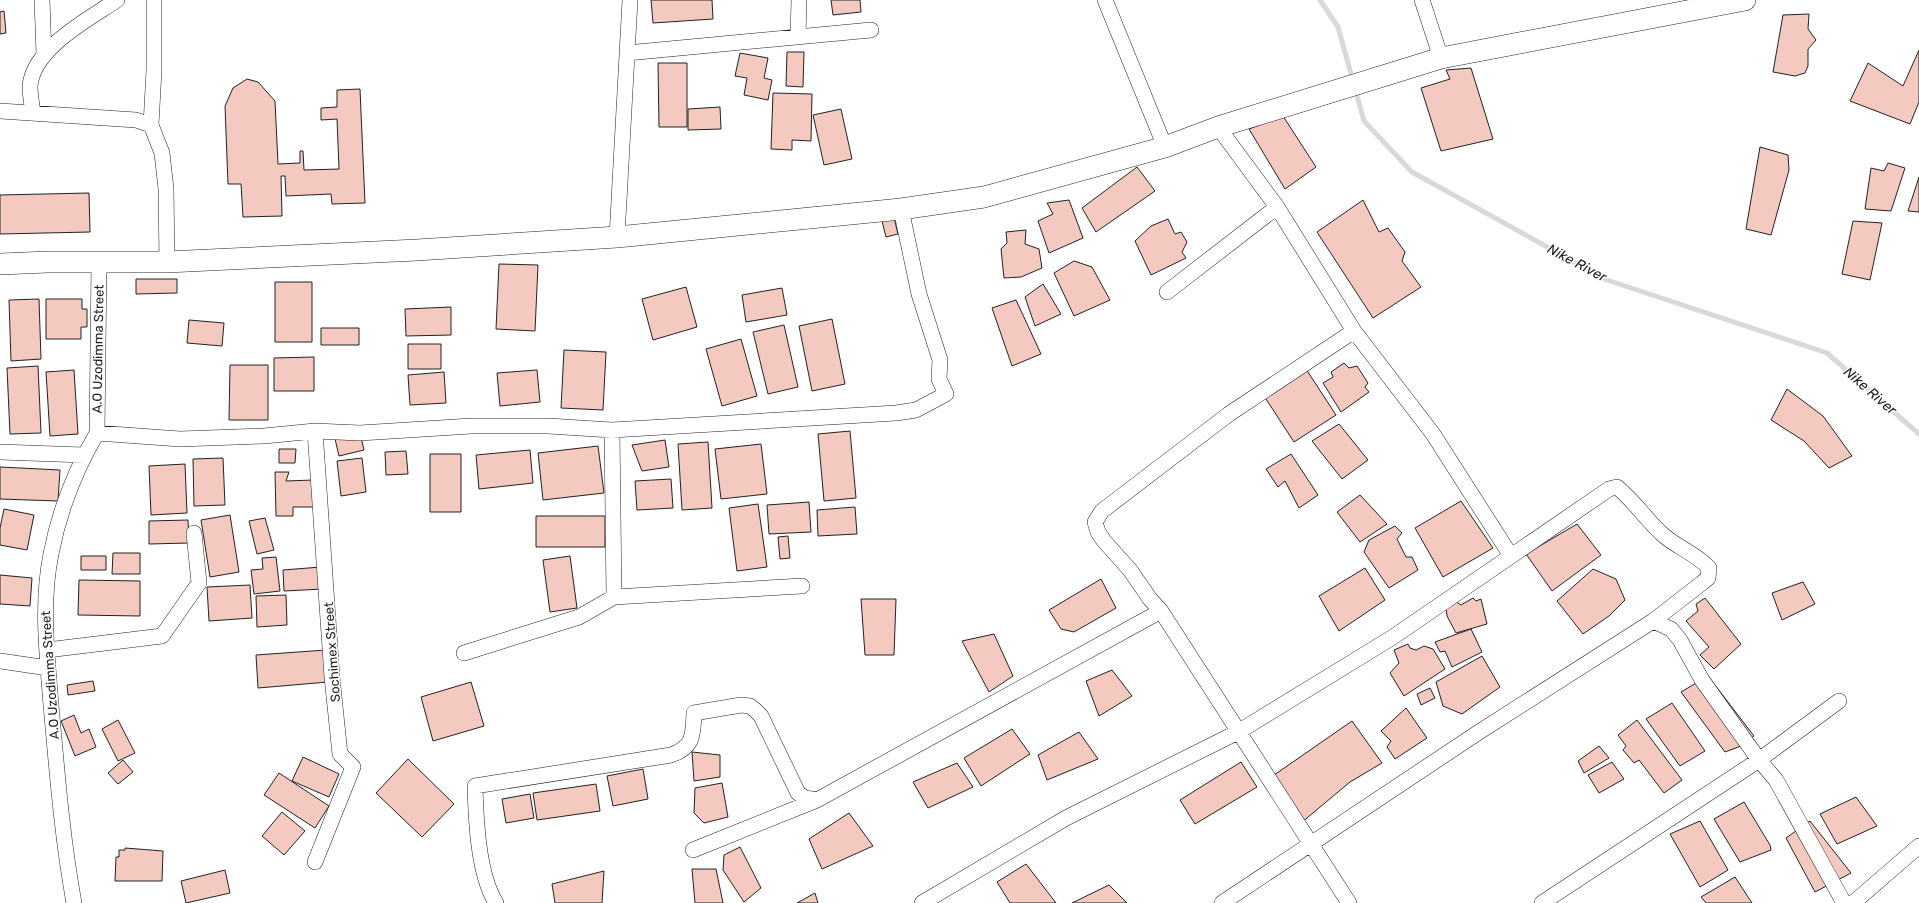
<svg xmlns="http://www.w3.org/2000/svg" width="1919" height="903" viewBox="0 0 1919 903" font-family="Rubik,sans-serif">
<rect width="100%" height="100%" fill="#fff"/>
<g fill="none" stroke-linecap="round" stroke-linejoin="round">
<path stroke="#d9d9d9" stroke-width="5" d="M1320 0 1338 27 1353 81
M1355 89 1364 121 1412 172 1607 280 1827 353 1919 434"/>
</g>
<path fill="#f3c9c0" stroke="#222" d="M651 0H712L713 19 653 23Z
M831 0H860L861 12 833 15Z
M4 11 6 33 0 34V12Z
M1809 14 1808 29 1816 40 1808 49V66L1805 73 1795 76 1773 72 1783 15Z
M1919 50V102L1910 124 1850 101 1868 63 1903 86Z
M787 52H804L803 87 786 86Z
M740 53 768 58 764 78 772 80 768 100 744 95 747 78 735 76Z
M658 63H687V127H659Z
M1471 68 1493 139 1441 151 1421 88 1450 79 1446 70Z
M247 79 258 82 275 101 278 164 300 163V151H303L304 170 339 169 337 119 321 120V108L337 107V90L360 89 365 203 332 204 331 194 286 196 285 176H281L282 216 243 217 241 184H228L225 106 233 88Z
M773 93 812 94 811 141 792 140V150L771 149Z
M720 107 721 129 688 130V109Z
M841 109 852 159 824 165 813 115Z
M1283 116 1316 167 1285 189 1249 129Z
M1760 147 1788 155 1789 170 1771 235 1746 229Z
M1888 163 1905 168 1891 211 1865 209 1871 168 1884 171Z
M1137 167 1155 191 1096 232 1082 208Z
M1919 177V212L1908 211Z
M89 193 90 232 0 234V195Z
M1069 200 1083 238 1049 253 1038 221 1053 214 1047 203Z
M1363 200 1379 232 1388 228 1405 252 1402 261 1421 287 1373 318 1317 232Z
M893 214 898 234 886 237 881 217Z
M1168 219 1175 234 1181 232 1187 242 1182 252 1186 258 1151 275 1135 241 1151 226Z
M1853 221 1882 223 1870 280 1842 274Z
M1026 230 1025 244 1039 249 1042 268 1021 277 1004 278 1001 249 1007 243 1006 232Z
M1074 261 1092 267 1110 300 1074 316 1054 273Z
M499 264 538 265 535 331 496 329Z
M136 279H177V293L136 294Z
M275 282H312V342H275Z
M1043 284 1061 314 1035 326 1025 297Z
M686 287 697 327 653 340 642 299Z
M782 288 787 315 746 322 742 295Z
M39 299 41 359 11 361 9 300Z
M46 299H82V309H87V327H81V339H46Z
M1016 300 1041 354 1012 366 992 308Z
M451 307V335L406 336 405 309Z
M832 319 845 384 812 391 799 326Z
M189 320 224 323 222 346 187 343Z
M784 325 798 387 768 394 753 332Z
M321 328H359V345H321Z
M741 339 757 396 722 406 706 349Z
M408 344H441V369H408Z
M564 350 606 352 603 410 561 408Z
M314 357V391H274V358Z
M1344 363 1349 368 1357 366 1368 383 1365 387 1369 392 1341 412 1323 383 1333 377 1331 372Z
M230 365H268V420H229Z
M38 366 41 433 10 434 7 368Z
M1306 369 1336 415 1294 442 1264 396Z
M74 370 78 434 50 436 46 372Z
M537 370 540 402 500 406 497 373Z
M444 372 446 403 410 405 408 375Z
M1787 389 1823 416 1852 456 1829 468 1804 441 1771 420Z
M1339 424 1368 460 1342 479 1312 441Z
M850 431 856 498 824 501 818 434Z
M360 433 364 450 339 456 335 439Z
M665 440 669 467 642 471 632 445Z
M708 442 712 508 682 510 678 444Z
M761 444 767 494 721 499 715 449Z
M598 446 604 493 543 500 538 453Z
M279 449H296L295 463H279Z
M530 450 533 483 479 489 476 455Z
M406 451 408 474 386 475 385 452Z
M430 454H461V512H430Z
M1291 454 1318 495 1299 508 1285 481 1278 487 1266 469Z
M223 458 225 505 194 506 193 459Z
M362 458 366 492 341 496 337 461Z
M185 464 187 513 151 515 149 466Z
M0 467 60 470 58 501 0 499Z
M275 472H289L286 481 313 480V507H293V516H276Z
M671 479 673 508 637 510 635 481Z
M1360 495 1387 524 1360 542 1337 512Z
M1461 501 1493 548 1443 577 1415 528Z
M809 502 811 532 769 534 767 505Z
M758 504 767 567 737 571 729 508Z
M855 507 857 534 818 536 817 510Z
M4 509 34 515 27 550 0 545V528Z
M230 515 239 572 210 577 201 520Z
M536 516H605V547H536Z
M265 518 274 550 257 554 249 521Z
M188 520 189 543 149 544V521Z
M1577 524 1601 555 1552 591 1526 554Z
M1395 526 1402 533 1397 539 1406 557H1412L1418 570 1389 588 1364 552 1369 540Z
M788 536 790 558 780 559 778 537Z
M113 553H140V574H112Z
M81 556H106V570H81Z
M570 556 577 608 550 612 543 560Z
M276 557 280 591 254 594 251 570 263 569 262 558Z
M321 567 323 589 284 591 283 570Z
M1365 568 1385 600 1339 631 1319 596Z
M1593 569 1616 579 1625 600 1609 616 1583 634 1557 601Z
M0 575 32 578 30 606 0 604Z
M1101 579 1116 608 1074 632 1061 629 1049 610Z
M79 580 140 581V616L78 615Z
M1803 582 1815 604 1782 620 1772 593Z
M250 585 252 618 209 621 207 587Z
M286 595 287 625 257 627 256 596Z
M1473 598 1476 601 1481 599 1487 624 1456 633 1447 616 1446 608 1455 601 1461 605Z
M1705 598 1741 644 1714 669 1700 655 1709 647 1686 621 1698 611 1696 604Z
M861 599H896L894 655H865Z
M1471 629 1482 652 1452 667 1445 651 1440 652 1435 642Z
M994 634 1013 676 989 692 962 641Z
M1408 644 1410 648 1416 650 1424 646 1433 649 1445 669 1404 696 1390 673 1399 663 1394 650Z
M326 650 328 682 258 688 256 655Z
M1482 656 1500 687 1462 714 1443 706 1436 682Z
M1112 670 1132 696 1099 716 1086 681Z
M1708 676 1754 736 1741 746 1725 752 1681 692Z
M93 681 95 691 68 695 67 685Z
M471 682 484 726 433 741 421 697Z
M1430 688 1435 698 1421 705 1417 694Z
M1672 703 1705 751 1680 766 1646 719Z
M1406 708 1427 738 1395 759 1387 747 1391 741 1381 731Z
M74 715 81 733 89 729 96 747 75 756 61 721Z
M118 720 135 753 118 761 102 729Z
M1637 720 1682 780 1664 793 1639 760 1634 763 1623 750 1626 746 1618 735Z
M1352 721 1382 763 1350 782 1295 828 1264 782Z
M1012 729 1030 754 981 786 964 758Z
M1079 732 1098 759 1047 780 1038 755Z
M1599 746 1609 758 1584 773 1578 761Z
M692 752 720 755V777L694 781Z
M303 757 339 774 329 797 292 781Z
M408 759 454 804 422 837 376 793Z
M123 760 133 772 118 784 108 773Z
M1241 762 1257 787 1195 824 1180 800Z
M1612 762 1624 779 1599 793 1588 775Z
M957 763 973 787 928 808 913 782Z
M643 769 648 799 613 806 607 776Z
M279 773 329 806 315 828 264 795Z
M722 783 728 817 704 823 694 813 695 788Z
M596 784 600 811 537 820 533 793Z
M530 794 534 818 506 823 502 799Z
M1856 797 1877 826 1837 844 1820 814Z
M1744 802 1770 845 1771 850 1740 862 1714 819Z
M282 812 305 831 284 855 262 836Z
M849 813 873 846 822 869 809 839Z
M1700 821 1728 870 1700 887 1670 834Z
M1810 821 1851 873 1815 892 1786 838Z
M740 847 761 888 744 902 723 870 724 855Z
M125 848 163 851 162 881H115L116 857H119V850H125Z
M1026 864 1056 903H1010L997 882Z
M692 869H716L723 903H695Z
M225 870 230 893 186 903 181 881Z
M604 871 602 903H555L552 884Z
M1735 877 1752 903H1706L1701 897Z
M1109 885 1127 903H1072Z
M815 893 818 903H797Z"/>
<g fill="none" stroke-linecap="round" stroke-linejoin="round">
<defs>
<path id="street" d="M42 0 44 55
M1105 0 1165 147
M1422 0 1441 58
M798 36 799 0
M627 53 871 30
M0 111 136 120 151 125 162 153 166 189 167 262
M33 113C32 105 30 95 30 86 33 48 89 19 117 0
M151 125 154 70V0
M1218 127 1277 207 1354 331 1433 434 1511 556
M617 237 630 0
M1167 292 1277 207
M612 430 614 597
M97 433 180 439 264 436 315 431 360 433 471 426H548L612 430 896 413 916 410 946 394 939 379 940 360 919 294 901 209
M0 452 84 455
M1653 621 1671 629 1680 640 1702 680 1759 760 1776 780 1844 903
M47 650 162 636 199 583 194 533
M464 653 579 617 614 597 802 586
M0 661 48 668
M693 850 817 800
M315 862 353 767 340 754 332 677 315 431
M74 903C62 837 57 771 51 705 47 655 41 603 51 554 59 512 76 469 97 433L99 263
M496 903C478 874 476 820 475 786L671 755C694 747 693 735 694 713L741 705 750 706 755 710 761 716 798 793 805 798 817 800 1161 611
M922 903 1066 818 1238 732 1393 637 1609 489 1617 487C1634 501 1645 518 1661 533 1675 547 1696 553 1709 568L1708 578 1702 583 1653 621 1479 732 1222 903
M1349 903 1161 611 1150 599 1130 570 1104 541 1098 532 1095 522 1102 511 1229 414 1354 331
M1542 903 1759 760 1839 701
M1853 903 1919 846"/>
<path id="secondary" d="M0 264 48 262H167L417 250 617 237 901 209 984 197 1165 147 1218 127 1441 58 1745 0"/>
</defs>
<use href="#street" stroke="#222" stroke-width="16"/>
<use href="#secondary" stroke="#222" stroke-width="22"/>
<use href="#street" stroke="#fff" stroke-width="15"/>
<use href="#secondary" stroke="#fff" stroke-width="21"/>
</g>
<g text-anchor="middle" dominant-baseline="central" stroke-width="3" stroke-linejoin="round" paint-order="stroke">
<g font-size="13" fill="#222" stroke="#fff">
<text transform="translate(98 349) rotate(-89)">A.O Uzodimma Street</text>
<text transform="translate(332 652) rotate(-94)">Sochimex Street</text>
<text transform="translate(50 675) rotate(-94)">A.O Uzodimma Street</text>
</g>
<g font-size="14" font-style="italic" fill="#222" stroke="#fff">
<text transform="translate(1577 263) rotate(28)">Nike River</text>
<text transform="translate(1870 391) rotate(41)">Nike River</text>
</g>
</g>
</svg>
